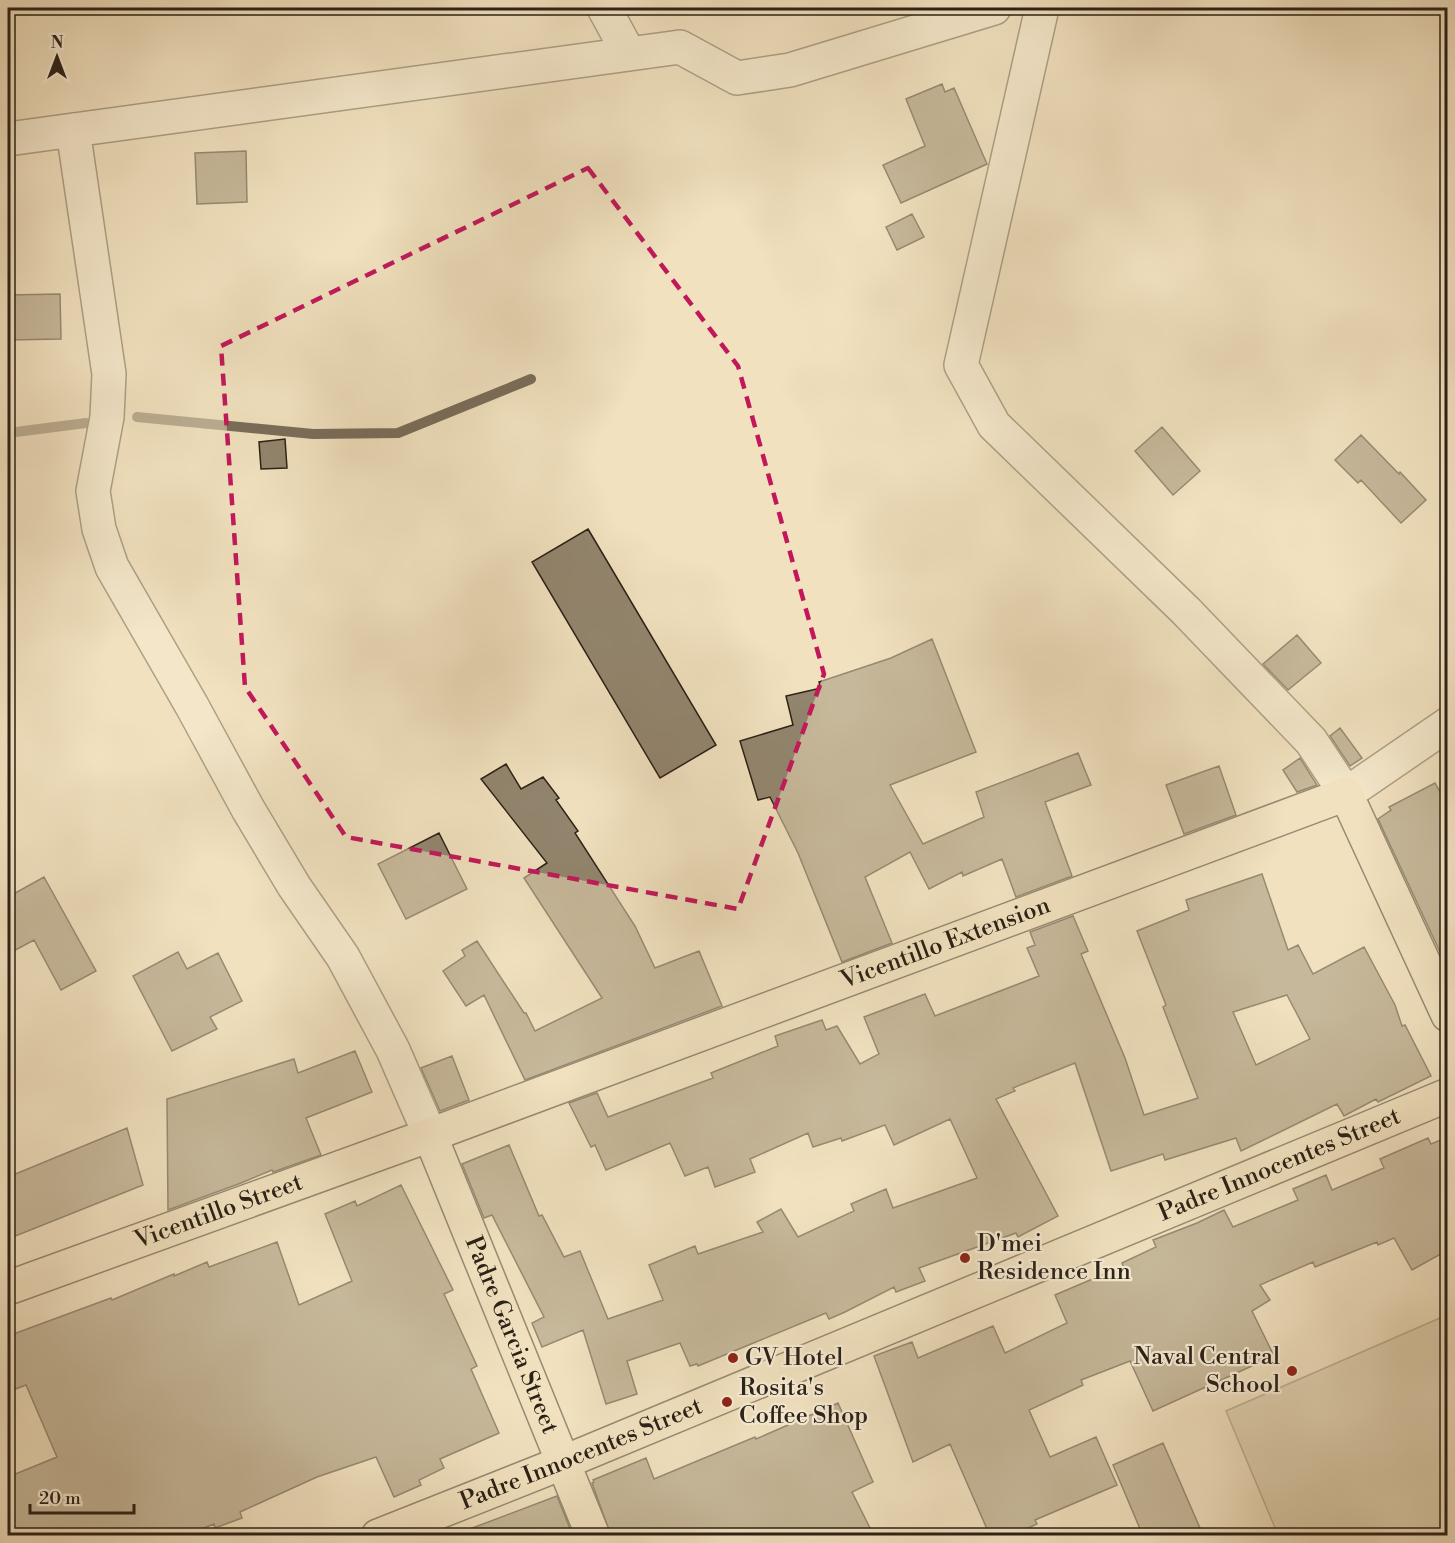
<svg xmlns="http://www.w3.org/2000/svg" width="1455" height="1543" viewBox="0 0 1455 1543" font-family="'Libre Bodoni',serif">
<rect width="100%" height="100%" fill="#f1e1bf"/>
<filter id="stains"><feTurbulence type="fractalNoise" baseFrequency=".00333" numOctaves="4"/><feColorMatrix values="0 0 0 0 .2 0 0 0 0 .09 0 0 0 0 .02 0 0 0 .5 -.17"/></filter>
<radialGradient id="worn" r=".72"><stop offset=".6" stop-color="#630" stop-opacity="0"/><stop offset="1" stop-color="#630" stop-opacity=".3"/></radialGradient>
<path fill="#cfc0a2" stroke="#7d705c" stroke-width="1.5" d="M1447 1315V1535H1278L1226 1411Z"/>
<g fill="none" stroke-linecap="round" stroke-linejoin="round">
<path stroke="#7a6d5a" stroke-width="10" d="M137 417 313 434 398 433 531 379
M8 433 86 423"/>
</g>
<path fill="#92856e" stroke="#2b2117" stroke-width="1.5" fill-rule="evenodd" d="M942 84 945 92 954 88 987 164 901 203 883 165 925 146 906 99Z
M246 151 247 202 197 204 195 153Z
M912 214 924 237 897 250 886 227Z
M60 294 61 339 8 340V295Z
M1162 427 1200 471 1173 495 1135 451Z
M1361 435 1399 474 1400 472 1426 500 1401 523 1361 480 1358 483 1335 460Z
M285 439 287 468 261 469 259 442Z
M588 529 716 745 660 778 532 562Z
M1297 635 1321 663 1288 690 1263 664Z
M932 639 976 752 890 785 923 844 984 817 976 792 1078 753 1091 785 1045 802 1072 876 1016 897 1002 859 963 876 962 872 929 889 910 852 865 877 892 943 842 962 798 853 770 797 758 800 740 741 793 725 786 696 821 688 819 682 891 658Z
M1340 728 1362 758 1350 766 1330 736Z
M1300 758 1317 785 1297 792 1283 770Z
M506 764 521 789 543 777 559 798 556 800 578 831 575 833 635 926 655 968 699 951 722 1006 525 1080 484 995 466 1006 443 971 465 956 462 950 477 941 524 1013H526L535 1031 602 998 524 878 547 863 481 779Z
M1219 766 1236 815 1184 834 1166 785Z
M1435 783 1448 806V969L1378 819 1391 810 1389 807Z
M439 833 467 889 406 919 378 864Z
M1262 874 1288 950 1298 945 1313 974 1364 947 1395 1005 1402 1026 1405 1025 1431 1076 1378 1102 1376 1099 1344 1116 1337 1104 1241 1151 1236 1138 1165 1160 1163 1154 1111 1171 1075 1063 1013 1088 1015 1091 996 1099 1058 1216 1018 1237 1016 1233 919 1268 925 1281 896 1292 894 1287 845 1312 829 1319 826 1313 698 1366 697 1364 690 1366 680 1343 627 1361 637 1394 606 1404 583 1330 542 1347 532 1323 544 1317 492 1215 484 1218 462 1164 509 1145 539 1216 542 1215 564 1257 580 1251 608 1319 663 1300 649 1265 695 1246 698 1254 763 1232 757 1222 781 1209 798 1237 854 1211 851 1204 886 1189 893 1208 977 1178 950 1119 894 1145 885 1125 842 1141 841 1138 813 1147 808 1133 750 1159 755 1172 715 1187 708 1167 685 1176 670 1143 606 1170 595 1145 591 1147 569 1103 597 1093 608 1117 713 1078 711 1073 778 1046 775 1036 822 1020 826 1030 837 1026 860 1064 879 1054 864 1017 925 994 935 1016 1039 976 1027 948 1035 945 1030 932 1073 916 1088 951 1081 954 1125 1058 1144 1115 1198 1098 1163 1007 1166 1005 1137 931 1189 910 1186 900ZM1287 995 1310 1039 1256 1065 1233 1012Z
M44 877 96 971 61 990 34 940 8 954V897Z
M178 952 187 969 218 953 242 1001 210 1017 217 1029 172 1051 133 976Z
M355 1051 372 1092 306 1118 321 1155 273 1172 272 1170 241 1183 168 1210 167 1099 294 1059 298 1073Z
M452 1056 469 1100 440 1111 421 1068Z
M127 1128 143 1185 8 1239V1177Z
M1448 1137V1250L1412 1270 1394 1238 1378 1245 1377 1242 1315 1267 1313 1262 1260 1285 1270 1300 1252 1311 1274 1356 1153 1411 1130 1361 1081 1380 1083 1385 1029 1410 1050 1457 1096 1437 1117 1485 1035 1520 1037 1524 1011 1536H990L950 1444 913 1462 874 1356 912 1342 918 1358 993 1326 1005 1353 1067 1323 1055 1295 1123 1266 1122 1263 1156 1247 1153 1240 1197 1223 1224 1210 1233 1227 1298 1200 1293 1189 1326 1175 1332 1190 1384 1168 1380 1159 1428 1138 1431 1144Z
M401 1185 453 1290 444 1294 477 1366 471 1369 499 1433 440 1459 444 1468 419 1480 421 1485 394 1497 376 1457 317 1477 240 1512 242 1518 215 1528 214 1524 183 1536H8V1477L57 1457 26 1385 8 1392V1336L111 1298 112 1300 174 1274V1276L207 1262 209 1267 277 1242 299 1305 352 1281 325 1214 355 1201 357 1206Z
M838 1403 873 1482 852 1492 874 1536H611L592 1483 594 1482 593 1480 646 1458 654 1479 755 1437 756 1439Z
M1163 1443 1200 1528 1181 1536H1143L1113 1465Z
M557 1496 573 1536H460L459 1533Z"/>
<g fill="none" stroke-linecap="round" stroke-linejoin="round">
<defs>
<path id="minor" d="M604 8 629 54
M1042 8 961 365 994 425 1186 611 1311 741 1346 794 1448 724
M73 130 109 374 107 417 93 491 99 529 112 567 192 706 248 809 294 886 343 957 393 1050 430 1135
M8 139 680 47 737 78 790 70 994 8"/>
<g id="major">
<path id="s1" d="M430 1135 593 1536"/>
<path id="s2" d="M8 1288 430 1135 1346 794 1448 1015"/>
<path id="s3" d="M378 1536 562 1463 1448 1095"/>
</g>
</defs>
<use href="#minor" stroke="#5c5141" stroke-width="36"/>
<use href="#major" stroke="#2b2117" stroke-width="36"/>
<use href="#minor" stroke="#f6ecd5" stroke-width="33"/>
<use href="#major" stroke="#f1e1bf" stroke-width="33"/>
</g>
<path d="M0 0H1455V1543H0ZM588 168 738 366 824 674 738 909 346 837 245 687 221 346Z" fill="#f1e1bf" fill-opacity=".55" fill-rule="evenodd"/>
<path fill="none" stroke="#c2185b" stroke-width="4.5" stroke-dasharray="12 8" stroke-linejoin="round" d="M588 168 738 366 824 674 738 909 346 837 245 687 221 346Z"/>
<g fill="#8f2418" stroke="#f6ecd5" stroke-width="2">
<circle cx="965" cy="1258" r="6"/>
<circle cx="733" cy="1358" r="6"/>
<circle cx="1292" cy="1371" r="6"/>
<circle cx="727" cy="1402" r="6"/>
</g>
<g text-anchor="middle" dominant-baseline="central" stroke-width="4.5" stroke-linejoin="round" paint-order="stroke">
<g font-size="24" fill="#2b2117" stroke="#f6ecd5">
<text stroke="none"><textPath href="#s2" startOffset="999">Vicentillo Extension</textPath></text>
<text stroke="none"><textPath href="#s3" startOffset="975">Padre Innocentes Street</textPath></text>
<text stroke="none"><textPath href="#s2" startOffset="224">Vicentillo Street</textPath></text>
<text stroke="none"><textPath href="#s1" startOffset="216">Padre Garcia Street</textPath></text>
<text stroke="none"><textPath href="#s3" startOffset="219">Padre Innocentes Street</textPath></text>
</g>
<g font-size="24" fill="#2b2117" stroke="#f6ecd5" text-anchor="start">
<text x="977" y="1244">D'mei<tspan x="977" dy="28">Residence Inn</tspan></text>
<text x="1280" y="1357" text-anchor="end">Naval Central<tspan x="1280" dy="28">School</tspan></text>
<text x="745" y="1358">GV Hotel</text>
<text x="739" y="1388">Rosita's<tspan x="739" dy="28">Coffee Shop</tspan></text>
</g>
</g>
<rect width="1455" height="1543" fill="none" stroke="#f1e1bf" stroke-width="30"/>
<rect x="9" y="9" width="1437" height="1525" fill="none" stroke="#2b2117" stroke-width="3"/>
<rect x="15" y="15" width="1425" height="1513" fill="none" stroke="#2b2117" stroke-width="1.5"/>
<g transform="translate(57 57)" stroke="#f6ecd5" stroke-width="4.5" paint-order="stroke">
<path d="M0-4.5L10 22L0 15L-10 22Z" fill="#2b2117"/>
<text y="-9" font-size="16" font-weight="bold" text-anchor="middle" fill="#2b2117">N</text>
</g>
<path d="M30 1504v9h104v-9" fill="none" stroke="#2b2117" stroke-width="3"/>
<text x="39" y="1504" font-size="18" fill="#2b2117" stroke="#f6ecd5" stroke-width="4.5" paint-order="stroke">20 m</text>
<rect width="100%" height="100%" filter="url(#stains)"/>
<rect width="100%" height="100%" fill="url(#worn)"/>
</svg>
